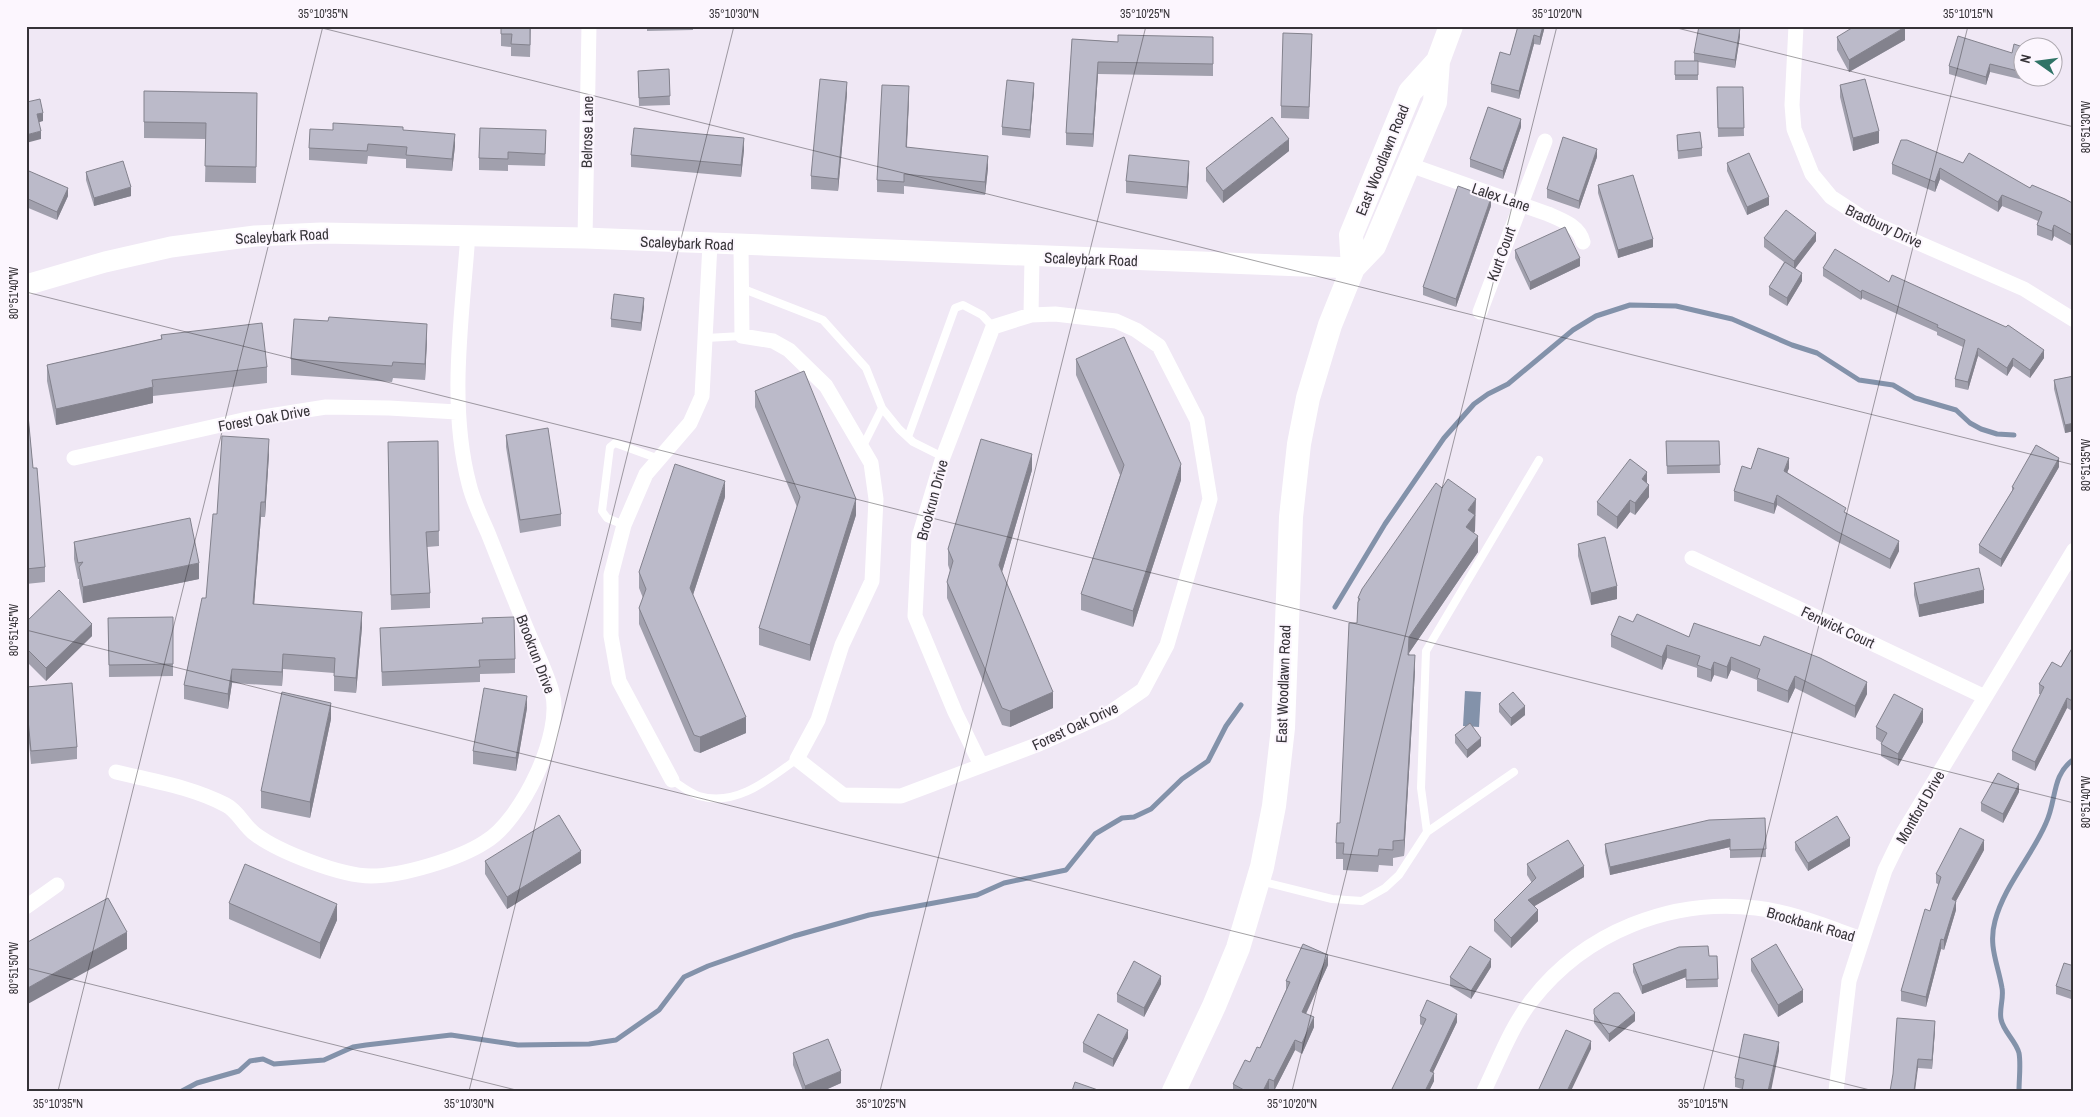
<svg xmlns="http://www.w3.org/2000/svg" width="2100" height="1117" viewBox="0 0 2100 1117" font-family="'Archivo Narrow',sans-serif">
<rect width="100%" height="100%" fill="#f0e8f5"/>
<path fill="#8392aa" d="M1465 691 1481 692 1479 727 1463 726Z"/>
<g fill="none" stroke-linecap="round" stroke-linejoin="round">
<path stroke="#8392aa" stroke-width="5" d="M1335 607 1385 524 1444 438 1474 404 1488 394 1508 384 1573 330 1596 316 1630 305 1676 306 1732 319 1792 345 1817 353 1859 380 1893 385 1915 398 1956 410 1970 423 1981 429 1997 434 2014 435
M182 1091 197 1083 239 1071 250 1061 263 1059 274 1064 324 1060 353 1047 366 1045 451 1035 518 1045 589 1044 616 1040 659 1010 684 977 708 966 794 936 869 915 977 895 1004 883 1066 870 1095 834 1122 818 1134 817 1151 809 1182 779 1208 761 1226 726 1241 705
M2019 1091C2019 1079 2021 1064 2019 1053 2016 1041 2003 1031 2001 1019 1999 1009 2004 998 2002 988 1998 964 1988 946 1995 921 2004 886 2032 856 2046 823 2057 800 2051 775 2074 759"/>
<path stroke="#fff" stroke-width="8" d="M741 288 823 320 866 368 882 408 899 429 913 442 943 457
M706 338 742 336
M908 437 955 308 963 305 982 315 993 327
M862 448 882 408
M624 525 607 518 602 511 610 447 615 443 659 459
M672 780C680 785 689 793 699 796 736 807 768 780 797 759
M1427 832 1514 772
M1260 881 1332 899 1362 901 1385 888 1399 875 1427 832 1421 788 1426 651 1539 460"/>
<path stroke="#fff" stroke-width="15" d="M1796 26 1792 105 1794 129 1812 174 1831 197 1866 220 2024 289 2074 320
M1410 165 1548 214C1562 220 1579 226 1583 242
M585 238 589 26
M741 245 742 336 773 341 789 350 826 386 871 463 876 499 872 581 842 645 818 720 797 759 843 795 901 796 1039 744 1111 712 1143 690 1167 645 1210 499 1197 420 1159 346 1136 330 1116 321 1055 314 1031 315
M1480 312 1545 141
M74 458 243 420 326 407 389 408 457 412
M1692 558 1985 697
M981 765 955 712 915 616 919 537 943 457 993 327 1031 315 1032 257
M116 772C153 781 192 787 226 805 238 811 244 826 255 834 279 852 341 876 371 876 402 876 459 859 485 842 521 821 564 733 552 692 547 674 538 656 531 639 516 604 502 568 488 533 481 517 473 501 469 484 449 407 461 325 467 247L466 235
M672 780 619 681 611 636V575L624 525 646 474 690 423 702 396 710 244
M26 907 57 885
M1484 1091C1499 1060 1511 1027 1532 1000 1585 932 1671 898 1756 908 1792 912 1827 927 1862 939
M1836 1091 1849 981 1885 870 1903 833 2074 550"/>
<path stroke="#fff" stroke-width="21" d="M26 285 105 262 171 247 255 236 321 233 585 238 1353 268"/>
<path stroke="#fff" stroke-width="24" d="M1353 268 1351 235 1410 92 1438 61
M1174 1091 1214 1006 1238 948 1262 867 1274 806 1283 728 1291 517 1299 444 1308 398 1330 325 1353 268 1374 246 1435 102 1438 61 1451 26"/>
</g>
<path fill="#a1a0ad" d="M501 26H531L530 57 511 56V47L501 46Z
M647 26H693V30L647 31Z
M1518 26H1545L1540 45 1534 44 1519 99 1491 92V84L1510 55Z
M1740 36 1735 68 1698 62V80H1675V61H1694V53Z
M1213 37V76L1098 74 1093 147 1066 145V133L1072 39 1118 42Z
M1837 37 1905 40 1849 72 1837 50Z
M1312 46 1309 119 1281 118V106Z
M2022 48V78H2046L2044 85 1990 72 1986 85 1949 74V66L2012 53Z
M669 69 670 105 639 106 638 71Z
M1840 85 1879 143 1853 151 1840 97Z
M1717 87H1743L1744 136 1718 137Z
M144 91 257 93 256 183 205 182 206 139 144 138Z
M1034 91 1030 138 1002 135V127Z
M847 94 838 191 811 189V176Z
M909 99 907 147 988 168 985 195 904 186V194L877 192V180Z
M1521 127 1503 179 1470 167V159Z
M333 130H403L455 146 452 171 406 168V159L368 156 367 164 309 160V148Z
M1677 135 1702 148V156L1678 159Z
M546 142 545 166 508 165V171L479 170V158Z
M744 150 741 177 631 167V155Z
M1289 151 1223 203 1206 181V168Z
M1597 157 1579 209 1547 198V189Z
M1727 163 1769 205 1747 215 1727 171Z
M1963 163 2074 204V247L2054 236 2052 241 2037 235V225L2038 221 2002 206 1998 212 1940 179 1935 192 1892 174V164Z
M86 172 131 196 94 206 86 180Z
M1189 173 1187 199 1126 193V181Z
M26 177 68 196 57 220 26 207Z
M1598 185 1653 247 1618 258 1598 193Z
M1491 206 1456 307 1423 295V287Z
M1764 238 1816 241 1795 268 1802 281 1787 306 1769 295V287L1784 262 1764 247Z
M1515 250 1580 266 1530 290 1515 258Z
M1823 268 1889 282 2044 358 2030 378 2013 366 2007 376 1978 356 1968 390 1955 387V379L1963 347 1937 335V332L1862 298 1861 300 1823 276Z
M644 306 641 331 611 327V319Z
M161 335 267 367V383L153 396V403L56 425 47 381V365L161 339Z
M427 340 425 380 393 378 392 382 291 375V359Z
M1076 359 1181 480 1133 627 1081 610V594L1120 475 1076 375Z
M2074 376V431L2065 433 2054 389V380Z
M755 391 856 515 810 661 759 645V628L797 507 755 407Z
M26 394 33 468 45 567V582L26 584Z
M506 435 561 514V526L520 533 506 447Z
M438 441 439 546 427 547 430 593V608L391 610 388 442Z
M1666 441H1719L1720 473 1667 474Z
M269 454 265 517H261L254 604 362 627 356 693 334 691V673L283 669 282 686 232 683 228 709 184 699V685L206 598 217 514Z
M2059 467 2001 567 1979 553V545L2012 491V487Z
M1789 468 1787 472 1899 551 1890 569 1836 541 1777 505 1774 514 1734 501V491L1751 469Z
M1032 470 1002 572 1053 708 1010 727 1002 725 947 598V582L950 571 948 565V549Z
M1647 484 1649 497 1635 515 1630 512 1617 529 1597 515V502Z
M725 497 693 595 746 733 700 753 694 751 639 624V608L643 598 639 588V572Z
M1476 515 1475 516V531L1474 533 1478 552 1409 653 1415 671 1404 856 1393 858V866L1379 865 1378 872 1343 870V859H1336V843L1340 823 1357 623 1358 598Z
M74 542 199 579 83 603 79 583V579H78L74 559Z
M1578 544 1617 599 1591 605 1578 556Z
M1914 583 1984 603 1919 617 1914 595Z
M173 617V676L109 677 108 618Z
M26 622 92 636 46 681 26 661Z
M1633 622 1689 637 1867 694 1855 718 1795 688 1788 703 1757 691V680L1731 670 1727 679 1714 675 1711 682 1697 677V668L1667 658 1662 670 1611 647V635Z
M380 628 515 659V673L480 674V682L382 686Z
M2074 645V712L2067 708 2035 771 2012 760V751L2041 694H2039V684L2061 667Z
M26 687 77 747V759L31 764 26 711Z
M1499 704 1525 715 1511 726 1499 712Z
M527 708 516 771 473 764V751Z
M331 719 310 818 261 808V791Z
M1923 722 1898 766 1881 756V744L1882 743 1876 739V727Z
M1455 735 1481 746 1467 758 1455 743Z
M2019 792 2003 823 1981 811V803Z
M1765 818 1766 857 1730 858V847L1610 875 1605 852V844Z
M1795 842 1850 846 1808 871 1795 850Z
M1984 850 1956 901V910L1944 950 1941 949 1926 1007 1901 1001V991L1930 911 1939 885 1936 883V874Z
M485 861 581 863 507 909 485 874Z
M1527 864 1584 877 1534 906 1538 921 1511 948 1494 931V920L1532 883 1527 875Z
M229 903 337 920 320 959 229 919Z
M1709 956H1717L1718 987 1686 988V977L1642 994 1633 972V964Z
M1751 959 1803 1002 1778 1017 1751 971Z
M1328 965 1306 1014 1314 1027 1302 1054 1295 1050 1274 1091 1269 1089 1268 1091H1233V1084L1260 1048 1286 990V981Z
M2074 966V1000L2056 994V986Z
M1491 967 1471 999 1450 986V977Z
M1161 984 1144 1017 1117 1002V994Z
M1594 1009 1635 1021 1609 1042 1594 1023Z
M1420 1016 1457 1022 1433 1072 1434 1081 1429 1091H1392V1089L1423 1026 1420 1024Z
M1935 1030 1932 1069 1918 1068 1893 1074Z
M1128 1038 1113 1067 1083 1052V1043Z
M1779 1051 1742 1089 1735 1087V1078Z
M793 1053 841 1083 823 1091H803L793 1065Z"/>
<path fill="#83828d" d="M1543 26H1545L1540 45V37Z
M1905 27V40L1849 72V60Z
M1740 28V36L1735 68V60Z
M1534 35V44L1519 99V91Z
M1098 62V74L1093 147V134Z
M1990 64V72L1986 85V77Z
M2044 78H2046L2044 85Z
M847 82V94L838 191V179Z
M1034 83V91L1030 138V130Z
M909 86V99L906 160V147Z
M43 113V121L37 123V114Z
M1521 119V127L1503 179V171Z
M41 131V139L26 143V135Z
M1879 131V143L1853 151V138Z
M455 134V146L452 171V159Z
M744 138V150L741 177V165Z
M1289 139V151L1223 203V191Z
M1597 149V157L1579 209V201Z
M988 156V168L985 195V182Z
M1189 161V173L1187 199V187Z
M1940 168V179L1935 192V182Z
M131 187V196L94 206V198Z
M68 188V196L57 220V212Z
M2002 195V206L1998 212V202Z
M1769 197V205L1747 215V207Z
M1491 198V206L1456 307V299Z
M2054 225V236L2052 241V231Z
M1816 233V241L1794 270V261Z
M1653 239V247L1618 258V250Z
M1580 258V266L1530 290V282Z
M1802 273V281L1787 306V298Z
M1862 290V298L1861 300V292Z
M644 298V306L641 331V323Z
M427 324V340L425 380V364Z
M1978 348V356L1968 390V382Z
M2044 350V358L2030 378V370Z
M2013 358V366L2007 376V368Z
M153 387V403L56 425V409Z
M2074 423V431L2065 433V425Z
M269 439V454L265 517V502Z
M1032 454V470L999 582V565Z
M1789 458V468L1784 481V471Z
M2059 458V467L2001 567V559Z
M1181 464V480L1133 627V611Z
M1647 472V484L1642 479Z
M725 481V497L690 604V588Z
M1649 485V497L1635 515V503Z
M1777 495V505L1774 514V504Z
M856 499V515L810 661V645Z
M1476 499 1475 531 1466 543V527L1468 510Z
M1630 500V512L1617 529V517Z
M261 502V517L253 619V604Z
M1478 536V552L1409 653 1408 671 1409 637Z
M1899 541V551L1890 569V559Z
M199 563V579L83 603V587Z
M1617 586V599L1591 605V593Z
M1984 590V603L1919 617V605Z
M362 612V627L356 693V678Z
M92 624V636L46 681V668Z
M1667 645V658L1662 670V657Z
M283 654V669L282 686V672Z
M1415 655V671L1404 856V840Z
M1731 657V670L1727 679V667Z
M1714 662V675L1711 682V670Z
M232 669V683L228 709V694Z
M1795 676V688L1788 703V691Z
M1867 682V694L1855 718V706Z
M1053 692V708L1010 727V711Z
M527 696V708L516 771V758Z
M2067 698V708L2035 771V762Z
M331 703V719L310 818V802Z
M1525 706V715L1511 726V718Z
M1923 709V722L1898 766V754Z
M746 717V733L700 753V737Z
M1481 738V746L1467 758V750Z
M2019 784V792L2003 823V814Z
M1850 838V846L1808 871V863Z
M1730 839V847L1610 875V867Z
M1984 840V850L1956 901V910L1944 950V940L1952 899Z
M581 851V863L507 909V897Z
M1584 866V877L1528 910V900Z
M337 904V920L320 959V943Z
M1538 910V921L1511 948V938Z
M127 932V949L26 1005V989Z
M1941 939V949L1926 1007V997Z
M1328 955V965L1302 1022V1012Z
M1491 959V967L1471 999V991Z
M1686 969V977L1642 994V986Z
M1161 976V984L1144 1017V1008Z
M1803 990V1002L1778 1017V1005Z
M1635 1013V1021L1609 1042V1034Z
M1457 1014V1022L1430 1079V1071Z
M1314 1017V1027L1302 1054V1043Z
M1935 1021V1030L1932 1069V1060Z
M1128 1030V1038L1113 1067V1059Z
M1295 1040V1050L1274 1091V1081Z
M1591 1041V1049L1571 1091H1567Z
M1779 1042V1051L1771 1091H1768Z
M1918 1059V1068L1915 1091H1914Z
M841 1071V1083L823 1091H805V1086Z
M1434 1073V1081L1429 1091H1425Z
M1269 1079V1089L1268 1091H1263Z"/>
<path fill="#bbbac9" stroke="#83828d" d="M501 26H530V45L511 44 512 34H501Z
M1518 26H1543L1540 37 1534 35 1519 91 1491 84 1500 52 1510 55Z
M1699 26H1728L1740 28 1735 60 1694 53Z
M1855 26H1904L1905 27 1849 60 1837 37Z
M1283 33 1312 34 1309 107 1281 106Z
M1118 35 1213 37V64L1098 62 1093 134 1066 133 1072 39 1118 42Z
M1958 36 2012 53 2014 44 2026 48H2022V72L1990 64 1986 77 1949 66Z
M1675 61H1698V75H1675Z
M669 69 670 96 639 98 638 71Z
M820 79 847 82 838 179 811 176Z
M1865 79 1879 131 1853 138 1840 85Z
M1007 80 1034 83 1030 130 1002 127Z
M882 85 909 86 906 147 988 156 985 182 904 174V182L877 180Z
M1717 87H1743L1744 128H1718Z
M144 91 257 93 256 167 205 166 206 123 144 122Z
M40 99 43 113 37 114 41 131 26 135V101L27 102Z
M1488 107 1521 119 1503 171 1470 159Z
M1272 117 1289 139 1223 191 1206 168Z
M333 123 403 127V130L455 134 452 159 406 155 407 147 368 144 367 151 309 148 310 129 333 130Z
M480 128 546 130 545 154 508 152V159L479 158Z
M634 128 744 138 741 165 631 155Z
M1700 132 1702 148 1678 151 1677 135Z
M1563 137 1597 149 1579 201 1547 189Z
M1901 140H1907L1963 163 1969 153 2030 188 2032 185 2065 199 2074 204V236L2054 225 2052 231 2037 225 2042 212 2002 195 1998 202 1940 168 1935 182 1892 164Z
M1749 153 1769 197 1747 207 1727 163Z
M1129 155 1189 161 1187 187 1126 181Z
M123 161 131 187 94 198 86 172Z
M29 171 68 188 57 212 26 198V177Z
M1633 175 1653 239 1618 250 1598 185Z
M1458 186 1491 198 1456 299 1423 287Z
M1786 210 1816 233 1794 261 1764 238Z
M1565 227 1580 258 1530 282 1515 250Z
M1835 249 1889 282 1892 275 2006 327 2008 325 2044 350 2030 370 2013 358 2007 368 1978 348 1968 382 1955 379 1965 340 1937 327 1938 325 1862 290 1861 292 1823 268Z
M1785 262 1802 273 1787 298 1769 287Z
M614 294 644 298 641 323 611 319Z
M329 317 427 324 425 364 393 362 392 366 291 359 294 319 328 321Z
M262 323 267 367 152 380 153 387 56 409 47 365 162 339 161 335Z
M1124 337 1181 464 1133 611 1081 594 1124 465 1076 359Z
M804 371 856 499 810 645 759 628 800 497 755 391Z
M2074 376V423L2065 425 2054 380Z
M26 394 33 468H37L45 567 26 569Z
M548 428 561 514 520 520 506 435Z
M222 436 269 439 265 502H261L253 604 362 612 356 678 334 676 335 658 283 654 282 672 232 669 228 694 184 685 202 598H206L213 514H217Z
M981 439 1032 454 999 565 1053 692 1010 711 1002 708 947 582 953 561 948 549Z
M438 441 439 531 426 532 430 593 391 595 388 442Z
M1666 441H1719L1720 465 1667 466Z
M2036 445 2059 458 2001 559 1979 545 2014 488 2012 487Z
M1758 448 1789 458 1784 471 1846 508 1844 512 1899 541 1890 559 1836 531 1777 495 1774 504 1734 491 1742 466 1751 469Z
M1630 459 1647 472 1642 479 1649 485 1635 503 1630 500 1617 517 1597 502Z
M675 464 725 481 690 588 746 717 700 737 694 735 639 608 646 589 639 572Z
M1448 479 1476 499 1468 510 1475 515 1466 527 1478 536 1409 637 1408 655H1415L1404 840 1393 841V850L1379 849 1378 856 1343 854 1344 843H1336L1337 823H1340L1349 623H1357L1358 602 1360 599 1358 598 1362 589 1436 483 1442 488Z
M190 518 199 563 83 587 79 567 83 562 78 563 74 542Z
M1605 537 1617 586 1591 593 1578 544Z
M1979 568 1984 590 1919 605 1914 583Z
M59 590 92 624 46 668 26 648V622Z
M1637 614 1689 637 1694 623 1760 646 1764 636 1820 658 1867 682 1855 706 1795 676 1788 691 1757 678 1760 669 1731 657 1727 667 1714 662 1711 670 1697 665 1700 656 1667 645 1662 657 1611 635 1619 616 1633 622Z
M173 617V664L109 665 108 618Z
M514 617 515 659 479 660 480 667 382 672 380 628 483 623 482 618Z
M2074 645V702L2067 698 2035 762 2012 751 2044 687 2039 684 2052 662 2061 667Z
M72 683 77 747 31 751 26 698V687Z
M484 688 527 696 516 758 473 751Z
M282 692 331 703 310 802 261 791Z
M1513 692 1525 706 1511 718 1499 704Z
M1894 694 1923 709 1898 754 1881 744 1887 733 1876 727Z
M1470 723 1481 738 1467 750 1455 735Z
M1998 773 2019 784 2003 814 1981 803Z
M559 815 581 851 507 897 485 861Z
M1837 816 1850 838 1808 863 1795 842Z
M1765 818 1766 849 1730 850V839L1610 867 1605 844 1709 820Z
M1960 828 1984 840 1952 899 1956 901 1944 940 1941 939 1926 997 1901 991 1925 909 1930 911 1941 877 1936 874Z
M1568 840 1584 866 1528 900 1538 910 1511 938 1494 920 1536 878 1527 864Z
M245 864 337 904 320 943 229 903Z
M108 898 127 932 26 989V943Z
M1303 944 1328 955 1302 1012 1314 1017 1302 1043 1295 1040 1274 1081 1269 1079 1263 1091H1243L1244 1090 1233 1084 1245 1060 1250 1062 1257 1047 1260 1048 1290 982 1286 981Z
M1776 944 1803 990 1778 1005 1751 959Z
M1470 946 1491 959 1471 991 1450 977Z
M1708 946 1709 956H1717L1718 979 1686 980V969L1642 986 1633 964 1679 947Z
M1134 961 1161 976 1144 1008 1117 994Z
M2064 963 2074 966V992L2056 986Z
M1614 993H1619L1635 1013 1609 1034 1594 1014V1009Z
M1427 1000 1457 1014 1430 1071 1434 1073 1425 1091H1396L1392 1089 1426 1019 1420 1016Z
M1098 1014 1128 1030 1113 1059 1083 1043Z
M1897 1018 1935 1021 1932 1060 1918 1059 1914 1091H1890L1893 1074Z
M1566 1030 1591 1041 1567 1091H1538Z
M1744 1034 1779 1042 1768 1091H1742L1744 1080 1735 1078Z
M828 1039 841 1071 805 1086 793 1053Z
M1075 1082 1098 1090 1097 1091H1072Z"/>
<path fill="none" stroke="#363338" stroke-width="1" stroke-opacity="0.45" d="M314 26 2074 465M1669 26 2074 127M26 292 2074 803M26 630 1874 1091M26 968 520 1091M58 1091 323 26M469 1091 734 26M880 1091 1146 26M1292 1091 1557 26M1703 1091 1968 26"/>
<g text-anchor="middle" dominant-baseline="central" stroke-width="4" stroke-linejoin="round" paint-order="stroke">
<g font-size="15" fill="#363338" stroke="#fcf6fe">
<text transform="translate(587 132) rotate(-89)">Belrose Lane</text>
<text transform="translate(1382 160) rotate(-68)">East Woodlawn Road</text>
<text transform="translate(1501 197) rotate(19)">Lalex Lane</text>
<text transform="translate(1884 226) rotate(25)">Bradbury Drive</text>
<text transform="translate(282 236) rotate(-3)">Scaleybark Road</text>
<text transform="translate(687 243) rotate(2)">Scaleybark Road</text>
<text transform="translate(1501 254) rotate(-70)">Kurt Court</text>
<text transform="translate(1091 259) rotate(2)">Scaleybark Road</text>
<text transform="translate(264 418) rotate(-10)">Forest Oak Drive</text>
<text transform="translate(932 500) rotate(-75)">Brookrun Drive</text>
<text transform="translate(1838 627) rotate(25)">Fenwick Court</text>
<text transform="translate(536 654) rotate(69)">Brookrun Drive</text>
<text transform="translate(1283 684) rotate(-88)">East Woodlawn Road</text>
<text transform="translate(1075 726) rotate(-25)">Forest Oak Drive</text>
<text transform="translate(1920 807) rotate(-60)">Montford Drive</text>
<text transform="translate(1811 924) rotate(16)">Brockbank Road</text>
</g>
</g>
<rect width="2100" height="1117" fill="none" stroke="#fcf6fe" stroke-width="55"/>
<g transform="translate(2038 62) rotate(284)"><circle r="24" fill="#fcf6fe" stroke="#ada8af"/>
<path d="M0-4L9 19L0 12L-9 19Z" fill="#2f7366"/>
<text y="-8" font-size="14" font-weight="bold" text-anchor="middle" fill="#363338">N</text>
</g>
<rect x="28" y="28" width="2044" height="1062" fill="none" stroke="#363338" stroke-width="2"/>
<g font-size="12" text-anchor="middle" fill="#363338">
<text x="323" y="18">35°10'35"N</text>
<text x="734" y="18">35°10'30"N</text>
<text x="1145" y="18">35°10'25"N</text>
<text x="1557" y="18">35°10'20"N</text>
<text x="1968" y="18">35°10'15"N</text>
<text transform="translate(2086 127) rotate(-90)" y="4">80°51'30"W</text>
<text transform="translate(14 293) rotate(-90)" y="4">80°51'40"W</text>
<text transform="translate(2086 465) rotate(-90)" y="4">80°51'35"W</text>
<text transform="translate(14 630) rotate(-90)" y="4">80°51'45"W</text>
<text transform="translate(2086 802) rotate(-90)" y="4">80°51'40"W</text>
<text transform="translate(14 968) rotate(-90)" y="4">80°51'50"W</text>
<text x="58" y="1108">35°10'35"N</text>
<text x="469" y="1108">35°10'30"N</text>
<text x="881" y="1108">35°10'25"N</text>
<text x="1292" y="1108">35°10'20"N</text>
<text x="1703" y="1108">35°10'15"N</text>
</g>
</svg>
